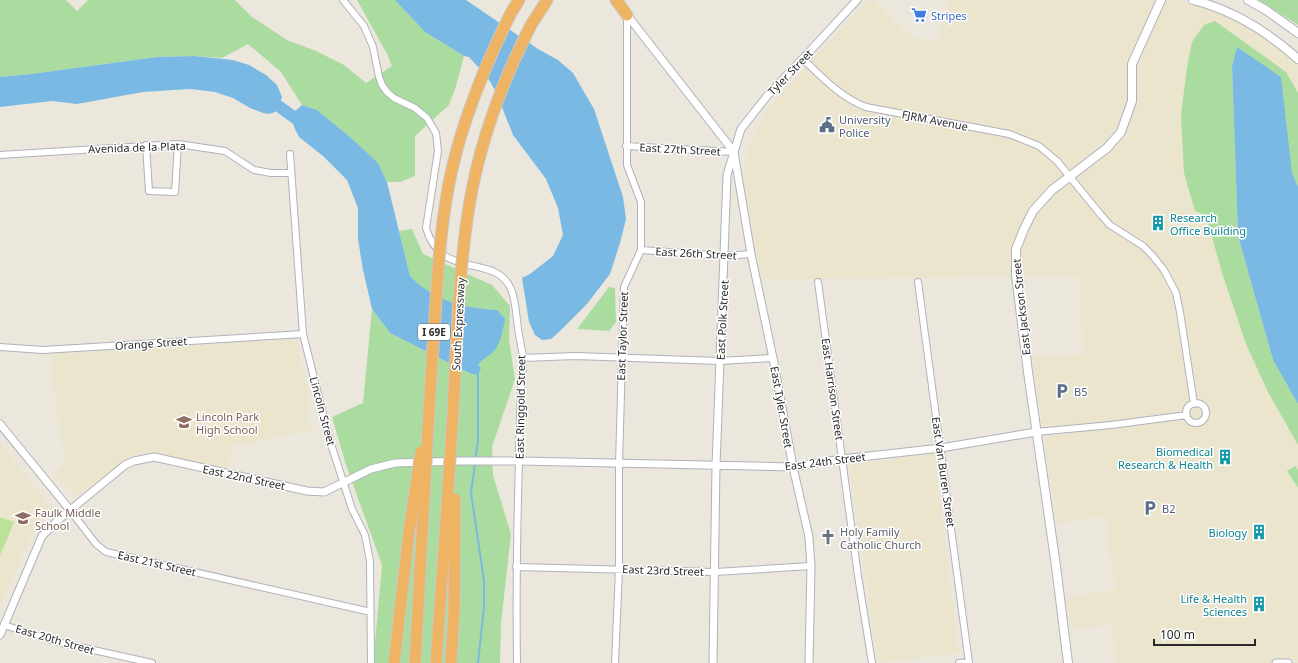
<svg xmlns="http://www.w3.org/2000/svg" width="1298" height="663" viewBox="0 0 1298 663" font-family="'Noto Sans',sans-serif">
<rect width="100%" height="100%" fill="#ebe7dd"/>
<path fill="#ebe5ce" d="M868 0H874L911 37 938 42 949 0H1177L1194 4 1238 21 1262 35 1284 51 1298 64V663H1116L1111 624 1073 630 1066 598 1115 589 1105 516 1057 524 1032 356 1083 354 1079 278 1055 276 761 280 743 177 744 167 751 140 765 113 778 97Z
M293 339 297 341 311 407 307 415 312 429 265 441 233 445 228 468 140 452 75 497 53 474 65 462 53 384 52 354Z
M0 442 54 511 38 525 23 554 0 608Z
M934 453 959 653 878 663 849 465Z"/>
<path fill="#abdc9f" d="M0 0H66L77 11 88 0H235L252 17 287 40 316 51 344 65 366 83 392 66 387 54 357 0H395L425 32 464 56 456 86 449 105 415 136V176L400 182H387L378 163 317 110 302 105 281 72 248 44 222 58 194 56 157 57 31 74 0 77Z
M1259 0H1298V25Z
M1215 21 1286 72 1298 93V187L1237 48 1232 66 1238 236 1273 360 1298 404V445L1268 392 1246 344 1223 276 1206 216 1195 211 1184 173 1181 115 1187 67 1192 42 1204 25Z
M412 229 423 254 492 285 510 306 509 340 515 379 492 447 493 475 511 534 501 623 500 663H373L382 565 346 465 332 417 363 403 372 309 390 333 471 374 482 359 494 351 497 310 478 309 447 302 420 287 410 276 399 231Z
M609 287 615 288 616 322 609 331 577 329Z
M1295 466 1298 470V488L1287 471Z"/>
<path fill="#bbe29b" d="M0 517 14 522 0 556Z"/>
<path fill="#7ab9e3" d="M395 0H466L538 49 558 60 573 73 594 109 623 197 626 219 620 243 610 274 587 304 561 330 551 339 542 340 535 335 529 322 522 278 530 274 553 256 563 235 558 208 546 179 513 135 496 92 488 78 469 57 464 56 425 32Z
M1237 47 1281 77 1292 173 1298 187V404L1273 360 1238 236 1232 66Z
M194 56 233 60 249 65 266 75 277 85 282 97 275 112 269 114 263 113 250 108 233 98 215 92 190 89 143 92 77 104 52 101 0 107V77L31 74 157 57Z
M302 105 317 110 351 138 378 163 387 182 410 276C434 301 463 308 497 310L505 319C503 330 501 341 495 350 490 356 483 358 478 365L481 368 478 375 471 374 390 333 372 309 363 270 358 239V208L347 180 323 156 299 137 294 127 293 119 295 111Z"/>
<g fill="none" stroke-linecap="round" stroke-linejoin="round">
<path stroke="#7ab9e3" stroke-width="2" d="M478 663 484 607V581L471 493 478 440V375"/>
<path stroke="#7ab9e3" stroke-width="12" d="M266 97 306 126"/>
<defs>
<path id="minor" d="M343 0 364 26 373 47 379 77 382 85 387 92 394 98 415 108 427 118 436 133 438 151 426 228C442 282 495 252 511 289 516 301 516 315 518 328 519 338 522 348 523 358 523 368 522 380 521 391 520 414 519 437 519 460 517 528 516 595 517 663
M803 59C822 77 840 97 866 107L1009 134 1039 146 1057 161 1101 215 1110 225 1143 246 1152 255 1164 270 1176 293 1180 312 1194 404
M146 145 149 191 175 192 178 144
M626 146 734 152
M290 154 303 334 329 438 352 509 365 535 370 561 371 663
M0 155 178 144 225 151 254 170 271 173H291
M641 250 724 256 751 254
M818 282 858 576 872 663
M918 282 969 663
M0 347 43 350 303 334
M523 358 575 356 719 361 773 358
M1186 413a10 10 0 1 1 20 0a10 10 0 1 1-20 0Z
M1036 432 1111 425 1187 415
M70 510 96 544 106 552 371 612
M516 567 715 572 811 566
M4 625 57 642 152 663
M615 663 619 569V464L624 287 641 250V202L627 165V15
M959 663 969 662"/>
<path id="tertiary" d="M627 15 734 152 751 254 773 358 793 467 809 537 811 566 809 663
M0 424 70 510
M0 635 42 536 57 521 125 465 134 461 154 457 307 491 324 492 371 469 395 463 461 461H519L793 467 842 459 941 448 1036 432
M713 663 716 466 727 175 741 129 767 96 811 50 857 0
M1276 663H1288"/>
<path id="secondary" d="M1193 0C1232 10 1268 32 1298 59
M1248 0 1266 10 1298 33
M1068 663 1056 566 1028 372 1016 275V249L1024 229 1033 211 1052 190 1107 148 1121 132 1132 101V64L1161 0"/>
<path id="motorway" d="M616 0 627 15
M511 13 519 0
M531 25 547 0"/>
</defs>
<use href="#minor" stroke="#b1b1bc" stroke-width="8"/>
<use href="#tertiary" stroke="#b1b1bc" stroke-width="9"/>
<use href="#secondary" stroke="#b1b1bc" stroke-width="10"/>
<use href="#motorway" stroke="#c8c8c8" stroke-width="13"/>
<use href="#minor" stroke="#fff" stroke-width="6"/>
<use href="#tertiary" stroke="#fff" stroke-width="7"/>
<use href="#secondary" stroke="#fff" stroke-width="8"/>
<use href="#motorway" stroke="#efb364" stroke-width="11"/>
<defs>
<path id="motorway-bridge" d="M394 663 409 532 421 452
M415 663C421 558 426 452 433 347 437 288 439 227 452 169 465 114 486 63 511 13
M436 663C442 579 448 496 453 412 457 344 458 275 469 207 479 144 502 82 531 25
M451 663 454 612 455 499"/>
</defs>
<use href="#motorway-bridge" stroke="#c8c8c8" stroke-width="13" stroke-linecap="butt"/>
<use href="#motorway-bridge" stroke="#efb364" stroke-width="11"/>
</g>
<defs>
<symbol id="supermarket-bare" viewBox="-9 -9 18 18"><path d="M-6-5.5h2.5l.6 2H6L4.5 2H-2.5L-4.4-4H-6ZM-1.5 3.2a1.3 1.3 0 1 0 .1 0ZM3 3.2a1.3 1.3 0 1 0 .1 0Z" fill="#3f7fe0" stroke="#fff" stroke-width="2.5" paint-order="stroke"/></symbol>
<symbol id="civic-bare" viewBox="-9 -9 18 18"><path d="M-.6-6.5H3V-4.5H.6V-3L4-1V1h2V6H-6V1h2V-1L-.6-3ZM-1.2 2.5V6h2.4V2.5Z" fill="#5c6f8a" stroke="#fff" stroke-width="2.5" paint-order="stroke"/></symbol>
<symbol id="building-bare" viewBox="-9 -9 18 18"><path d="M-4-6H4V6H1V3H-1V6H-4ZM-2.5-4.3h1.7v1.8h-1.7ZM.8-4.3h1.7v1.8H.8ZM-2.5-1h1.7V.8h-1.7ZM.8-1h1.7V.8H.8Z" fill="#0f9aa8" stroke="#fff" stroke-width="2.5" paint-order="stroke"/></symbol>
<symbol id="parking-bare" viewBox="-9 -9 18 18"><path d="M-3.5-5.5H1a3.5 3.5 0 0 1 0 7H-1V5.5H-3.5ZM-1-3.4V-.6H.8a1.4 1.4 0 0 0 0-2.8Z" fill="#5c6f8a" stroke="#fff" stroke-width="2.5" paint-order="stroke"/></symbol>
<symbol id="school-bare" viewBox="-9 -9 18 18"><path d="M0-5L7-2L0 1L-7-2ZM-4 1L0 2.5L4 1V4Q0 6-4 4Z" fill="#8d6e63" stroke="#fff" stroke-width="2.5" paint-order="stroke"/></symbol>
<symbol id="church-bare" viewBox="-9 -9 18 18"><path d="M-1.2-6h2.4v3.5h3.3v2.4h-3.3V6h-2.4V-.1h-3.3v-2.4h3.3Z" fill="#6b7280" stroke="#fff" stroke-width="2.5" paint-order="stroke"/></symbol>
</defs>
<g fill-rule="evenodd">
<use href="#supermarket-bare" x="908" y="4" width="22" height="22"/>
<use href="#civic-bare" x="816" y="114" width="22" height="22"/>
<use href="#building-bare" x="1147" y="212" width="22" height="22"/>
<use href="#parking-bare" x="1051" y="380" width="22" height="22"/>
<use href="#school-bare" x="173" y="411" width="22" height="22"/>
<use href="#building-bare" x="1214" y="446" width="22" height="22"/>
<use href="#parking-bare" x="1139" y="497" width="22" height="22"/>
<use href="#school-bare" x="12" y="507" width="22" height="22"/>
<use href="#building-bare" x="1248" y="521" width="22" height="22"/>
<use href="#church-bare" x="817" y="526" width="22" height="22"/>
<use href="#building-bare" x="1248" y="593" width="22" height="22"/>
</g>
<g text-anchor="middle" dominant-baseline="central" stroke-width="3" stroke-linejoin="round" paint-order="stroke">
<rect fill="#fff" stroke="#6a6a6a" stroke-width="1" x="418" y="324" width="32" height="16" rx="3"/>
<g font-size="10" font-weight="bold" fill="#2a2a2a">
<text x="434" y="332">I 69E</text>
</g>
<g font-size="11" fill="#366cbe" stroke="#fff" text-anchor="start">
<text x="931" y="15">Stripes</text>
</g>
<g font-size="11" fill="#2a2a2a" stroke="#fff">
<text transform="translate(790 72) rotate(-46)">Tyler Street</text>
<text transform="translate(935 120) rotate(11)">FJRM Avenue</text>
<text transform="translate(137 147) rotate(-2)">Avenida de la Plata</text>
<text transform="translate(680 149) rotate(3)">East 27th Street</text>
<text transform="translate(696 253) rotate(3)">East 26th Street</text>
<text transform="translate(1021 307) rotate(-96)">East Jackson Street</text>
<text transform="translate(722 320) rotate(-87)">East Polk Street</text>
<text transform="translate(458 324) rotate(-87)">South Expressway</text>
<text transform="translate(622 336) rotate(-88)">East Taylor Street</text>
<text transform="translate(151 343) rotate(-4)">Orange Street</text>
<text transform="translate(833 389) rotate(82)">East Harrison Street</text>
<text transform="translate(520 407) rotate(-89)">East Ringgold Street</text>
<text transform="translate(782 407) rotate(80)">East Tyler Street</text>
<text transform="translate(323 411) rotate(75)">Lincoln Street</text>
<text transform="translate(825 461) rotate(-7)">East 24th Street</text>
<text transform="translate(944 472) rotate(82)">East Van Buren Street</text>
<text transform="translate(244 477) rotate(12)">East 22nd Street</text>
<text transform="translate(157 563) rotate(13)">East 21st Street</text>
<text transform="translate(663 570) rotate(2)">East 23rd Street</text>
<text transform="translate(55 639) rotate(16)">East 20th Street</text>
</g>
<g font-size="11" fill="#4e5e75" stroke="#fff" text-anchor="start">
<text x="839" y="119">University<tspan x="839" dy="13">Police</tspan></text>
<text x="1074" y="391">B5</text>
<text x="1162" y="508">B2</text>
</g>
<g font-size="11" fill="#0d838f" stroke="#fff" text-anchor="end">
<text x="1170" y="217" text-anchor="start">Research<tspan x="1170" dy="13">Office Building</tspan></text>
<text x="1213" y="451">Biomedical<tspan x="1213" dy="13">Research &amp; Health</tspan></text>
<text x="1247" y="532">Biology</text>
<text x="1247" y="598">Life &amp; Health<tspan x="1247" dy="13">Sciences</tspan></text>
</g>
<g font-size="11" fill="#785e54" stroke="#fff" text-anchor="start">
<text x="196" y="416">Lincoln Park<tspan x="196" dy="13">High School</tspan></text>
<text x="35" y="512">Faulk Middle<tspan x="35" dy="13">School</tspan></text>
</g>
<g font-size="11" fill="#5b616d" stroke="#fff" text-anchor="start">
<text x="840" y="531">Holy Family<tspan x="840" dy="13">Catholic Church</tspan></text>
</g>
</g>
<path d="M1154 639v6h101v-6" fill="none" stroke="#2a2a2a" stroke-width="2"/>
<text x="1160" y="639" font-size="12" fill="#2a2a2a" stroke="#ffffff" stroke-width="3" paint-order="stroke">100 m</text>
</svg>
